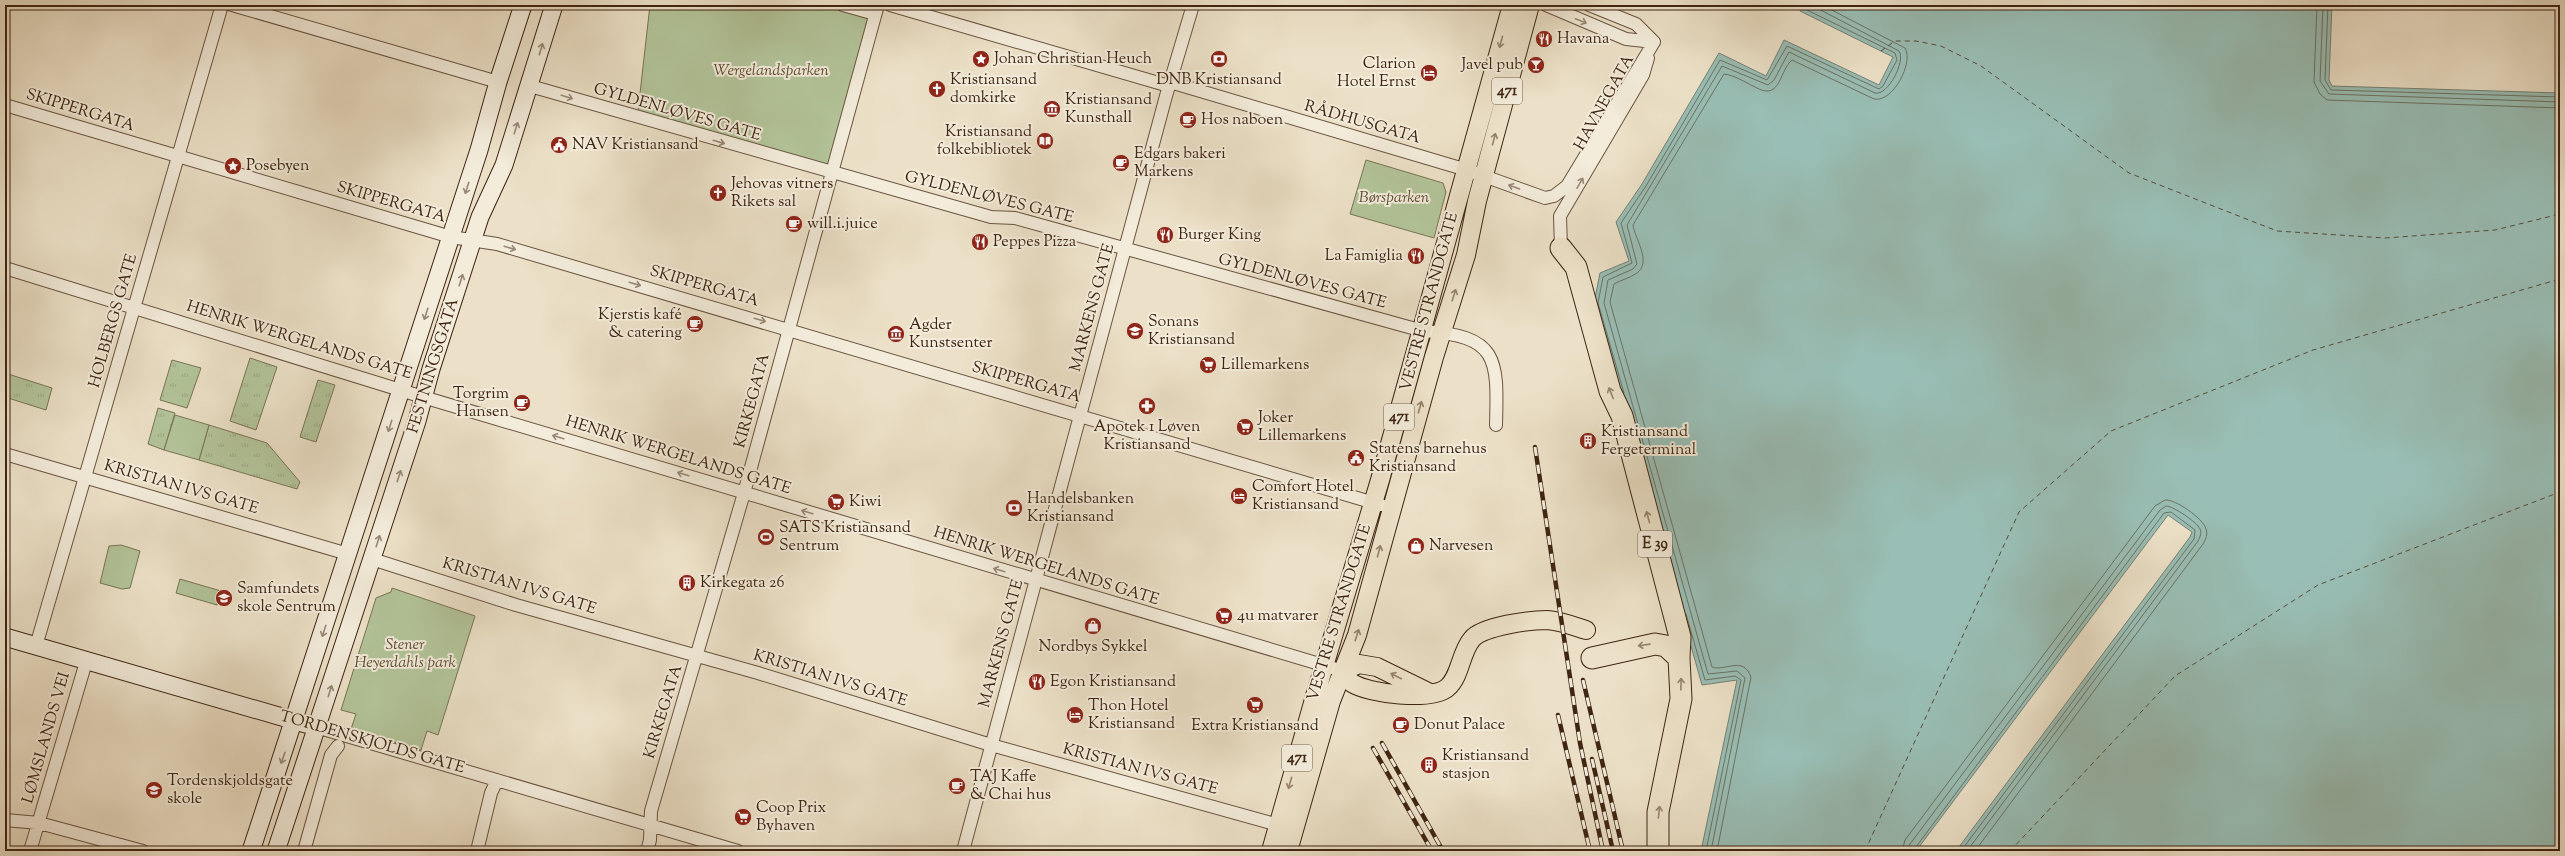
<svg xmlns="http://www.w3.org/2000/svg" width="2565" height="856" viewBox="0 0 2565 856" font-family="'Sorts Mill Goudy',serif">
<defs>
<pattern id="grass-tufts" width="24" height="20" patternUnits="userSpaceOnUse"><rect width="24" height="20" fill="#b3c49a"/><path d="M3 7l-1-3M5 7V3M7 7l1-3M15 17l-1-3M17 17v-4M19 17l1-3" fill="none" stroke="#9ba884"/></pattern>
</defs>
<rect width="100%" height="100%" fill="#ece1c8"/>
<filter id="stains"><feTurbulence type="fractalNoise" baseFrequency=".005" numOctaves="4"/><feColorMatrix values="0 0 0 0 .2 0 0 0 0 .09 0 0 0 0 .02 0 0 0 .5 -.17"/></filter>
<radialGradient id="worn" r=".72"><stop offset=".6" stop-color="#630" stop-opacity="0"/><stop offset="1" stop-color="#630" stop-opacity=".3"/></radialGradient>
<path fill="url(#grass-tufts)" stroke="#797456" d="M250 358 277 367 256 430 230 421Z
M172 360 201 368 187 408 160 400Z
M5 373 52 388 46 410 5 397Z
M318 380 335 385 316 442 300 437Z
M158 408 175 413 164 450 148 444Z
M209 425 267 443 300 482 297 489 199 460Z"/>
<path fill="#b3c49a" stroke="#797456" d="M650 5H843L873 16 830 174 638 111Z
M1366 160 1443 183 1446 192 1434 238 1350 214Z
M175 415 209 425 199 460 164 450Z
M121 545 140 551 130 588 122 589 100 583 109 546Z
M180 579 221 591 217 605 176 593Z
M392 588 475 616 438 735 427 731 421 750 351 729 356 714 341 710 376 598 391 592Z"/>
<path fill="#99beb5" stroke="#758174" d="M1803 5H2332L2329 80 2332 86 2560 93V851H1956L2190 537 2192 532 2168 515 1916 851H1701L1737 680 1702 685 1594 303 1600 273 1629 261 1616 222 1642 184 1719 53 1766 76 1784 40 1879 85 1893 57 1800 11Z"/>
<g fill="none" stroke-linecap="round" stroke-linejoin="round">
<path stroke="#6c7264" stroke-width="1" d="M2317 5 2314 82 2320 94 2327 100 2560 108
M2323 5 2320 81 2329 94 2560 102
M2328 5 2325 80 2331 90 2560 97
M1624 393 1598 303 1603 277 1632 263 1621 223 1646 186 1720 60 1767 80 1787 46 1879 89 1883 86 1897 60 1895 53 1807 10 1806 5
M1686 614 1705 680 1735 676 1741 680 1706 851
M1711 851 1745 678 1737 671 1708 674 1604 303 1608 280 1633 269 1637 264 1627 225 1722 66 1768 85 1774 80 1789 52 1875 93C1888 96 1906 61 1899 51L1811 5
M1717 851 1751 677C1743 655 1725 672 1712 667L1610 302 1614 284C1621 280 1630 278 1637 273 1652 262 1635 239 1633 225L1724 74C1735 75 1748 84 1759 89 1781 99 1780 69 1792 60L1874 99C1893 103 1914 62 1905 48L1822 5
M1902 851 1905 840 2155 506 2165 500C2175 499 2203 518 2206 529 2208 534 2206 539 2203 544L1975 851
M1908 851 1910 844 2160 510 2166 506C2173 506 2197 522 2200 529 2202 533 2200 537 2198 541L1967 851
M1913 851 2164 513 2171 512 2195 530 2194 539 1961 851"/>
<path stroke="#564b3c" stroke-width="1" stroke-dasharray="5 4" stroke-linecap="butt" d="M1881 51 1895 41H1916L1941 46 1981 66 2129 173 2277 231 2385 238 2495 230 2560 214
M1865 851 2019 512 2111 431 2313 350 2560 279
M2010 851 2175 676 2318 585 2560 492"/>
<defs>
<path id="street" d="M232 5 498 82
M843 5 875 14
M890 5 1169 86
M1546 5 1626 39 1654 42
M1589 5 1636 24 1654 42
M1170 82 1467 170 1545 198 1554 196 1567 186 1654 42
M530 86 991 217 1015 218 1423 331C1498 336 1498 357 1496 425
M5 105 451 237 497 244 1381 505
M1561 248 1560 216 1643 75 1648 58
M5 268 423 397 1343 671
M5 454 348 554
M372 559 516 605 758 673 991 745 1278 825
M36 646 222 5
M316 727 738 851
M5 820 39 823 143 851
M30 851 86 662
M304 851 331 755 338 746
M477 851 491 793 497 780
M647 851 650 840 651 811 744 493 878 5
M963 851 1166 96 1193 5"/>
<path id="secondary" d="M5 637 306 724
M251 851 479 150 498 82 523 5
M276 851 417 421 431 369 480 217 504 165 554 5"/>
<path id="primary" d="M1343 671C1346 675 1348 680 1352 683 1369 694 1430 701 1447 688 1461 676 1460 653 1472 639 1483 626 1530 620 1547 620 1561 621 1573 626 1586 630
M1343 671 1359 664 1377 667 1430 693
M1271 851 1315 696 1380 480 1512 5
M1288 851 1331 701 1357 635 1434 357 1466 255 1477 201 1530 5"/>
<path id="highway" d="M1561 248 1576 267 1610 391 1622 416 1680 637 1679 658 1681 699 1658 812V851
M1592 658 1655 644 1666 646 1679 658"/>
</defs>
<use href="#street" stroke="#6a5440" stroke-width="14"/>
<use href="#secondary" stroke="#3f2513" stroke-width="19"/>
<use href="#primary" stroke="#3f2513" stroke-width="20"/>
<use href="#highway" stroke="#3f2513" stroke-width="23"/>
<use href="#street" stroke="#f3ecdb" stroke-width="12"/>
<use href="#secondary" stroke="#f3ecdb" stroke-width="17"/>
<use href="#primary" stroke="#ece1c8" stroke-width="18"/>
<use href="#highway" stroke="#ece1c8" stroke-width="21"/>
<defs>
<path id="rail" d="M1535 447 1580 743 1603 851
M1583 680 1623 851
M1558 715 1590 851
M1382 743 1443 851
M1373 748 1432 851
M1592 759 1613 851"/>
</defs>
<use href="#rail" stroke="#3f2513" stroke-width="4.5"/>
<use href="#rail" stroke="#f3ecdb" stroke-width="3" stroke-dasharray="9" stroke-linecap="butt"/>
</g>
<defs><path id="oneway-shaft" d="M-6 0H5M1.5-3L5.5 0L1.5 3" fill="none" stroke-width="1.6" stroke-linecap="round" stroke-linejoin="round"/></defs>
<g stroke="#987">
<use href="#oneway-shaft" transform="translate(1581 21) rotate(22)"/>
<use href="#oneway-shaft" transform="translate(541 49) rotate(-73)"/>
<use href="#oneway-shaft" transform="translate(567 97) rotate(17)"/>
<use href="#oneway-shaft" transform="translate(516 128) rotate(-72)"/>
<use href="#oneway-shaft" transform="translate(719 142) rotate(16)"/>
<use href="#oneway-shaft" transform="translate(1580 183) rotate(-60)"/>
<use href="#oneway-shaft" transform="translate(1514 187) rotate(-160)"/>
<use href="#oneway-shaft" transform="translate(467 188) rotate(108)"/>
<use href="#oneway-shaft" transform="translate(510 248) rotate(16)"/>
<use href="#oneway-shaft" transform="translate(461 280) rotate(-72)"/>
<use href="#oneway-shaft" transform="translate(635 284) rotate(16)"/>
<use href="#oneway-shaft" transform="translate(426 314) rotate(108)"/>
<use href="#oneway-shaft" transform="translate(760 320) rotate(16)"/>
<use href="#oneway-shaft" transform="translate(390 426) rotate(108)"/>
<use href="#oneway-shaft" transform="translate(558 437) rotate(-163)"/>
<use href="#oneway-shaft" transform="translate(683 474) rotate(-163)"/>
<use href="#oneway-shaft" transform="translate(399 476) rotate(-72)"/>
<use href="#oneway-shaft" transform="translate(807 512) rotate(-163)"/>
<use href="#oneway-shaft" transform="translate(378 541) rotate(-72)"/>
<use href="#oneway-shaft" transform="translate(999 570) rotate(-163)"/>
<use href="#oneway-shaft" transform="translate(324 631) rotate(108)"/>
<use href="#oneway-shaft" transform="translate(330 691) rotate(-72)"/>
<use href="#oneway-shaft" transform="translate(283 758) rotate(109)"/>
</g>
<g stroke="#96836e">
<use href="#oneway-shaft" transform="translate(1501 42) rotate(105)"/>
<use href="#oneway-shaft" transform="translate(1494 139) rotate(-75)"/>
<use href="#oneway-shaft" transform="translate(1454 295) rotate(-72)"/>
<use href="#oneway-shaft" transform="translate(1611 393) rotate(-112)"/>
<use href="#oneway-shaft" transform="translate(1420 407) rotate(-74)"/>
<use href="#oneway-shaft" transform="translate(1648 517) rotate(-105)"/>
<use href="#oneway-shaft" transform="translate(1379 551) rotate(-75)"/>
<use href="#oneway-shaft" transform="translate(1357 635) rotate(-72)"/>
<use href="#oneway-shaft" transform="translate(1644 645) rotate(172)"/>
<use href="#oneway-shaft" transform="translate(1396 676) rotate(-153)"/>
<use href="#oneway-shaft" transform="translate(1681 684) rotate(-89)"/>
<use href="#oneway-shaft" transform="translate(1290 783) rotate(106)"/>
<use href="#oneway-shaft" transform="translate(1659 812) rotate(-84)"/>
</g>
<defs>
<symbol id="restaurant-disc" viewBox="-11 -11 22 22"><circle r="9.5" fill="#8f2418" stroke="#f3ecdb"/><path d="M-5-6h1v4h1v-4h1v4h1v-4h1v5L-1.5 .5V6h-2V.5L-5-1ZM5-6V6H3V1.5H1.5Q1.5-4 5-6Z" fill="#fff"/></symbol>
<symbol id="sight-disc" viewBox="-11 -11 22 22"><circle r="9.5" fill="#8f2418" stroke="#f3ecdb"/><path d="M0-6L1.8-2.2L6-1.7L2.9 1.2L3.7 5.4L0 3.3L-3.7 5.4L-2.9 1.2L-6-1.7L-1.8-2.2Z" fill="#fff"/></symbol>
<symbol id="bank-disc" viewBox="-11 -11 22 22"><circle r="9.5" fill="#8f2418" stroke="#f3ecdb"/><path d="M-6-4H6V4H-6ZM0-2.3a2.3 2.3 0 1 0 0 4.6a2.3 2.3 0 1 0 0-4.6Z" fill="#fff"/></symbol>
<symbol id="bar-disc" viewBox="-11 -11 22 22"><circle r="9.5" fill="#8f2418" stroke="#f3ecdb"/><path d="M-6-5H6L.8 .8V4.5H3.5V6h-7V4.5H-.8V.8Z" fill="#fff"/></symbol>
<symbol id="hotel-disc" viewBox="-11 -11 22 22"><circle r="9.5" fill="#8f2418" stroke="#f3ecdb"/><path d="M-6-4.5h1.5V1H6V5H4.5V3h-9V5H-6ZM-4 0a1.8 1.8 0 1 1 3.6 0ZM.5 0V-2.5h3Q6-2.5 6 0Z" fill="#fff"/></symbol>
<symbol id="church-disc" viewBox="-11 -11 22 22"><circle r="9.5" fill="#8f2418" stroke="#f3ecdb"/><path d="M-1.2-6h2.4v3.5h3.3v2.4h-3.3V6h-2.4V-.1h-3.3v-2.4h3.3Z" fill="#fff"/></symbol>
<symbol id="museum-disc" viewBox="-11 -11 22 22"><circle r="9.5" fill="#8f2418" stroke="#f3ecdb"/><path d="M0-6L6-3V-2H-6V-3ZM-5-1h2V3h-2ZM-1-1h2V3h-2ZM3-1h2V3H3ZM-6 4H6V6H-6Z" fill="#fff"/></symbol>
<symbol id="cafe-disc" viewBox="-11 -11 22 22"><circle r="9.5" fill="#8f2418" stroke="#f3ecdb"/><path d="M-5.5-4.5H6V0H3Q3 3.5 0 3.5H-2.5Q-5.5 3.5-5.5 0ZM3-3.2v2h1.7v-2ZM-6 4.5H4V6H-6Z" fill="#fff"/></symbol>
<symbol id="library-disc" viewBox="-11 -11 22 22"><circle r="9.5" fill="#8f2418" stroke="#f3ecdb"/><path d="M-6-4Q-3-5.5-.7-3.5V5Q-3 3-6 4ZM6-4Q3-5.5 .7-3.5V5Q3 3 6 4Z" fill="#fff"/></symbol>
<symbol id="civic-disc" viewBox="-11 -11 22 22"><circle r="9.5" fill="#8f2418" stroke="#f3ecdb"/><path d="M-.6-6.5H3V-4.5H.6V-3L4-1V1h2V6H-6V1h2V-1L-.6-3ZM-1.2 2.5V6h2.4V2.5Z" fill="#fff"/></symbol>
<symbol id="school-disc" viewBox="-11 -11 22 22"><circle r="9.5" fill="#8f2418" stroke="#f3ecdb"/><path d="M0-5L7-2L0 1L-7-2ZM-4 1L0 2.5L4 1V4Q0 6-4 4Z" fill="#fff"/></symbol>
<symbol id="supermarket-disc" viewBox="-11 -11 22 22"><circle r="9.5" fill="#8f2418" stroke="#f3ecdb"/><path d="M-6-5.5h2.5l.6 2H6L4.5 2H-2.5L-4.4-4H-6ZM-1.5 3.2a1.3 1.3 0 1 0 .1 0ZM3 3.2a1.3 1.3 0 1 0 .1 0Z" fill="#fff"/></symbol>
<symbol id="pharmacy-disc" viewBox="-11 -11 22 22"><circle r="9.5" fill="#8f2418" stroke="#f3ecdb"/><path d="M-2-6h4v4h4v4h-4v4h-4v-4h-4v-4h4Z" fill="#fff"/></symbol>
<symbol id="building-disc" viewBox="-11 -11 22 22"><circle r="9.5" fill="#8f2418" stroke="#f3ecdb"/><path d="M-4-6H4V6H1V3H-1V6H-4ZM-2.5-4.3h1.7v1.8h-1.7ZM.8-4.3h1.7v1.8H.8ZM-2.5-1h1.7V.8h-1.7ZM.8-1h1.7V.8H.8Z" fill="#fff"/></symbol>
<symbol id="stadium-disc" viewBox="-11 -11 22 22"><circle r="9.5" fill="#8f2418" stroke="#f3ecdb"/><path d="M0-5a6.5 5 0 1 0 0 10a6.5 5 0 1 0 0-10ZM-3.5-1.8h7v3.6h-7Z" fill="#fff"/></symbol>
<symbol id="shop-disc" viewBox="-11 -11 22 22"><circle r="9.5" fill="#8f2418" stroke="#f3ecdb"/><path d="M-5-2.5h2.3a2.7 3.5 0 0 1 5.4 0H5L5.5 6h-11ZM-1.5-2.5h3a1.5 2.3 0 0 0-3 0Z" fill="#fff"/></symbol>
</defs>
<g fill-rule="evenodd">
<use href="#restaurant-disc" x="1534" y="29" width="20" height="20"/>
<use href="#sight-disc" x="971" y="49" width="20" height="20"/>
<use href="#bank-disc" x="1209" y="49" width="20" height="20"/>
<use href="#bar-disc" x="1526" y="55" width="20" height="20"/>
<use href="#hotel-disc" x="1419" y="63" width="20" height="20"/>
<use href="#church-disc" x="927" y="79" width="20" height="20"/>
<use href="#museum-disc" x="1042" y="99" width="20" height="20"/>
<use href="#cafe-disc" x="1178" y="110" width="20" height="20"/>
<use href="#library-disc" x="1035" y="131" width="20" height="20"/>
<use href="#civic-disc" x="549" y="135" width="20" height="20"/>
<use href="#cafe-disc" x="1111" y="153" width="20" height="20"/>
<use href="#sight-disc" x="223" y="156" width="20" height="20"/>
<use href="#church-disc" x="708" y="183" width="20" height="20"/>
<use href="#cafe-disc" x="784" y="214" width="20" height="20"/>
<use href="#restaurant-disc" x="1155" y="225" width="20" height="20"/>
<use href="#restaurant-disc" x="970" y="232" width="20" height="20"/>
<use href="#restaurant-disc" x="1406" y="246" width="20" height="20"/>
<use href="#cafe-disc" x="685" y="314" width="20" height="20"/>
<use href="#school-disc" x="1125" y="321" width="20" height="20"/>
<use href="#museum-disc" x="886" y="324" width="20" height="20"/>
<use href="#supermarket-disc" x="1198" y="355" width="20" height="20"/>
<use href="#cafe-disc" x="512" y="393" width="20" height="20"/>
<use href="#pharmacy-disc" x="1137" y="396" width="20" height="20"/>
<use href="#supermarket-disc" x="1235" y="417" width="20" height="20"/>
<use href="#building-disc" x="1578" y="431" width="20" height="20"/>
<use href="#civic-disc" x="1346" y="448" width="20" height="20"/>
<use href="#hotel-disc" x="1229" y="486" width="20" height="20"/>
<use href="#supermarket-disc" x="826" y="492" width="20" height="20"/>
<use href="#bank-disc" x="1004" y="498" width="20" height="20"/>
<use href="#stadium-disc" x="756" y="527" width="20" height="20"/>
<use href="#shop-disc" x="1406" y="536" width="20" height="20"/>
<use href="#building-disc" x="677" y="573" width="20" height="20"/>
<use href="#school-disc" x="214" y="588" width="20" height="20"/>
<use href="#supermarket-disc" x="1214" y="606" width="20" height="20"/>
<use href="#shop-disc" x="1083" y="616" width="20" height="20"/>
<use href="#restaurant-disc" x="1027" y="672" width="20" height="20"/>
<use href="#supermarket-disc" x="1245" y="695" width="20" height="20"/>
<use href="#hotel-disc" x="1065" y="705" width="20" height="20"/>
<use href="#cafe-disc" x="1391" y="715" width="20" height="20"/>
<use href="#building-disc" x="1419" y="755" width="20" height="20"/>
<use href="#cafe-disc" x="947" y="776" width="20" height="20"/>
<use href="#school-disc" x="144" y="780" width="20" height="20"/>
<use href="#supermarket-disc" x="733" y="807" width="20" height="20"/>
</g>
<g text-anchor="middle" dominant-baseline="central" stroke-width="4" stroke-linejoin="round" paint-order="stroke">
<g fill="#f3ecdb" stroke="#75614f" stroke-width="1">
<rect x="1492" y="78" width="30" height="26" rx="3"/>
<rect x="1384" y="404" width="30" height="26" rx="3"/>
<rect x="1638" y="531" width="34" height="26" rx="3"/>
<rect x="1282" y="745" width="30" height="26" rx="3"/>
</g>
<g font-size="15" font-weight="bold" fill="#3f2513">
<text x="1507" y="91">471</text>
<text x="1399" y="417">471</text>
<text x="1655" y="544">E 39</text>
<text x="1297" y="758">471</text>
</g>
<g font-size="16" fill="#3f2513" stroke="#f3ecdb" text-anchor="start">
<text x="1557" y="39">Havana</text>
<text x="994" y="59">Johan Christian Heuch</text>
<text x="1416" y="64" text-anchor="end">Clarion<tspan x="1416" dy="18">Hotel Ernst</tspan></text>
<text x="1523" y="65" text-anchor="end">Javel pub</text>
<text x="950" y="80">Kristiansand<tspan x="950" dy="18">domkirke</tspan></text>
<text x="1219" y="80" text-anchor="middle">DNB Kristiansand</text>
<text x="1065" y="100">Kristiansand<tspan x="1065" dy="18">Kunsthall</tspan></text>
<text x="1201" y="120">Hos naboen</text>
<text x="1032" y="132" text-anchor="end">Kristiansand<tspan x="1032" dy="18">folkebibliotek</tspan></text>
<text x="572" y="145">NAV Kristiansand</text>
<text x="1134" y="154">Edgars bakeri<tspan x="1134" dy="18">Markens</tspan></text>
<text x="246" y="166">Posebyen</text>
<text x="731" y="184">Jehovas vitners<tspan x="731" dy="18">Rikets sal</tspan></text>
<text x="807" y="224">will.i.juice</text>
<text x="1178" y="235">Burger King</text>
<text x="993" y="242">Peppes Pizza</text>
<text x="1403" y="256" text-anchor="end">La Famiglia</text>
<text x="682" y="315" text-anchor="end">Kjerstis kafé<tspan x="682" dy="18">&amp; catering</tspan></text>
<text x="1148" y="322">Sonans<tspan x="1148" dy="18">Kristiansand</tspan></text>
<text x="909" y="325">Agder<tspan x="909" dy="18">Kunstsenter</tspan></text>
<text x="1221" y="365">Lillemarkens</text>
<text x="509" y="394" text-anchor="end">Torgrim<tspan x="509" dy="18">Hansen</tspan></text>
<text x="1258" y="418">Joker<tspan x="1258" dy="18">Lillemarkens</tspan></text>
<text x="1147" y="427" text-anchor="middle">Apotek 1 Løven<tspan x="1147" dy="18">Kristiansand</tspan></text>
<text x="1601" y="432">Kristiansand<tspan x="1601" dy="18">Fergeterminal</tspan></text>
<text x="1369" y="449">Statens barnehus<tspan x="1369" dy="18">Kristiansand</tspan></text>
<text x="1252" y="487">Comfort Hotel<tspan x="1252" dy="18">Kristiansand</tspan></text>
<text x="1027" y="499">Handelsbanken<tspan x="1027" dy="18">Kristiansand</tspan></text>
<text x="849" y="502">Kiwi</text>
<text x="779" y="528">SATS Kristiansand<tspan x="779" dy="18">Sentrum</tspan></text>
<text x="1429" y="546">Narvesen</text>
<text x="700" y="583">Kirkegata 26</text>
<text x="237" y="589">Samfundets<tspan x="237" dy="18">skole Sentrum</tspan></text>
<text x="1237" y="616">4u matvarer</text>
<text x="1093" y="647" text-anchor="middle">Nordbys Sykkel</text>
<text x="1050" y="682">Egon Kristiansand</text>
<text x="1088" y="706">Thon Hotel<tspan x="1088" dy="18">Kristiansand</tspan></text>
<text x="1414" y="725">Donut Palace</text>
<text x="1255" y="726" text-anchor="middle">Extra Kristiansand</text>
<text x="1442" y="756">Kristiansand<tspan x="1442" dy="18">stasjon</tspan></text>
<text x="970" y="777">TAJ Kaffe<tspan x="970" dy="18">&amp; Chai hus</tspan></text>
<text x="167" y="781">Tordenskjoldsgate<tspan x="167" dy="18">skole</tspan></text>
<text x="756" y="808">Coop Prix<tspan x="756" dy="18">Byhaven</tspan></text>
</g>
<g font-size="16" font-style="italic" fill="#5c4d35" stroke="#f3ecdb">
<text x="771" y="71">Wergelandsparken</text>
<text x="1394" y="198">Børsparken</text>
<text x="405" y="645">Stener<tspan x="405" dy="18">Heyerdahls park</tspan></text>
</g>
<g font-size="16" fill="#3f2513" stroke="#f3ecdb">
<text transform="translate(1605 103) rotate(-61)">HAVNEGATA</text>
<text transform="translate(80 111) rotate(17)">SKIPPERGATA</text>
<text transform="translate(677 113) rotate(16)">GYLDENLØVES GATE</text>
<text transform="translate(1362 123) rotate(16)">RÅDHUSGATA</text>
<text transform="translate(989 198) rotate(14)">GYLDENLØVES GATE</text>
<text transform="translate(391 203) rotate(16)">SKIPPERGATA</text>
<text transform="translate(1302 282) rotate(15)">GYLDENLØVES GATE</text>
<text transform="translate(704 287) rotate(16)">SKIPPERGATA</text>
<text transform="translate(1430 302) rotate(-75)">VESTRE STRANDGATE</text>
<text transform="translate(1093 308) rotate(-75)">MARKENS GATE</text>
<text transform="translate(114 321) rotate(-74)">HOLBERGS GATE</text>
<text transform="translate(299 341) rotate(17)">HENRIK WERGELANDS GATE</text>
<text transform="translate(434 366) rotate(-73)">FESTNINGSGATA</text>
<text transform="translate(1026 383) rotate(16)">SKIPPERGATA</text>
<text transform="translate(753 401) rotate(-75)">KIRKEGATA</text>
<text transform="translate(678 456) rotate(17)">HENRIK WERGELANDS GATE</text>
<text transform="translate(181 488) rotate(16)">KRISTIAN IVS GATE</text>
<text transform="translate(1046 567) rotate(17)">HENRIK WERGELANDS GATE</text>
<text transform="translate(519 587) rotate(17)">KRISTIAN IVS GATE</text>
<text transform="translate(1340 613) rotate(-73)">VESTRE STRANDGATE</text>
<text transform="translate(1002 644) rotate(-75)">MARKENS GATE</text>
<text transform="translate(830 679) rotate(17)">KRISTIAN IVS GATE</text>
<text transform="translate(664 712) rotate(-73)">KIRKEGATA</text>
<text transform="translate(47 738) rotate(-74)">LØMSLANDS VEI</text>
<text transform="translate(372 743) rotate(16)">TORDENSKJOLDS GATE</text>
<text transform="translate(1140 770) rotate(15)">KRISTIAN IVS GATE</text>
</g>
</g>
<rect width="2565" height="856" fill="none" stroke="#ece1c8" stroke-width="20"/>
<rect x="6" y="6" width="2553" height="844" fill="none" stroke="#3f2513" stroke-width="2"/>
<rect x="10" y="10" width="2545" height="836" fill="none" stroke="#3f2513"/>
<rect width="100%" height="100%" filter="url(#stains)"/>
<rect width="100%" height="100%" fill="url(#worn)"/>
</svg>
